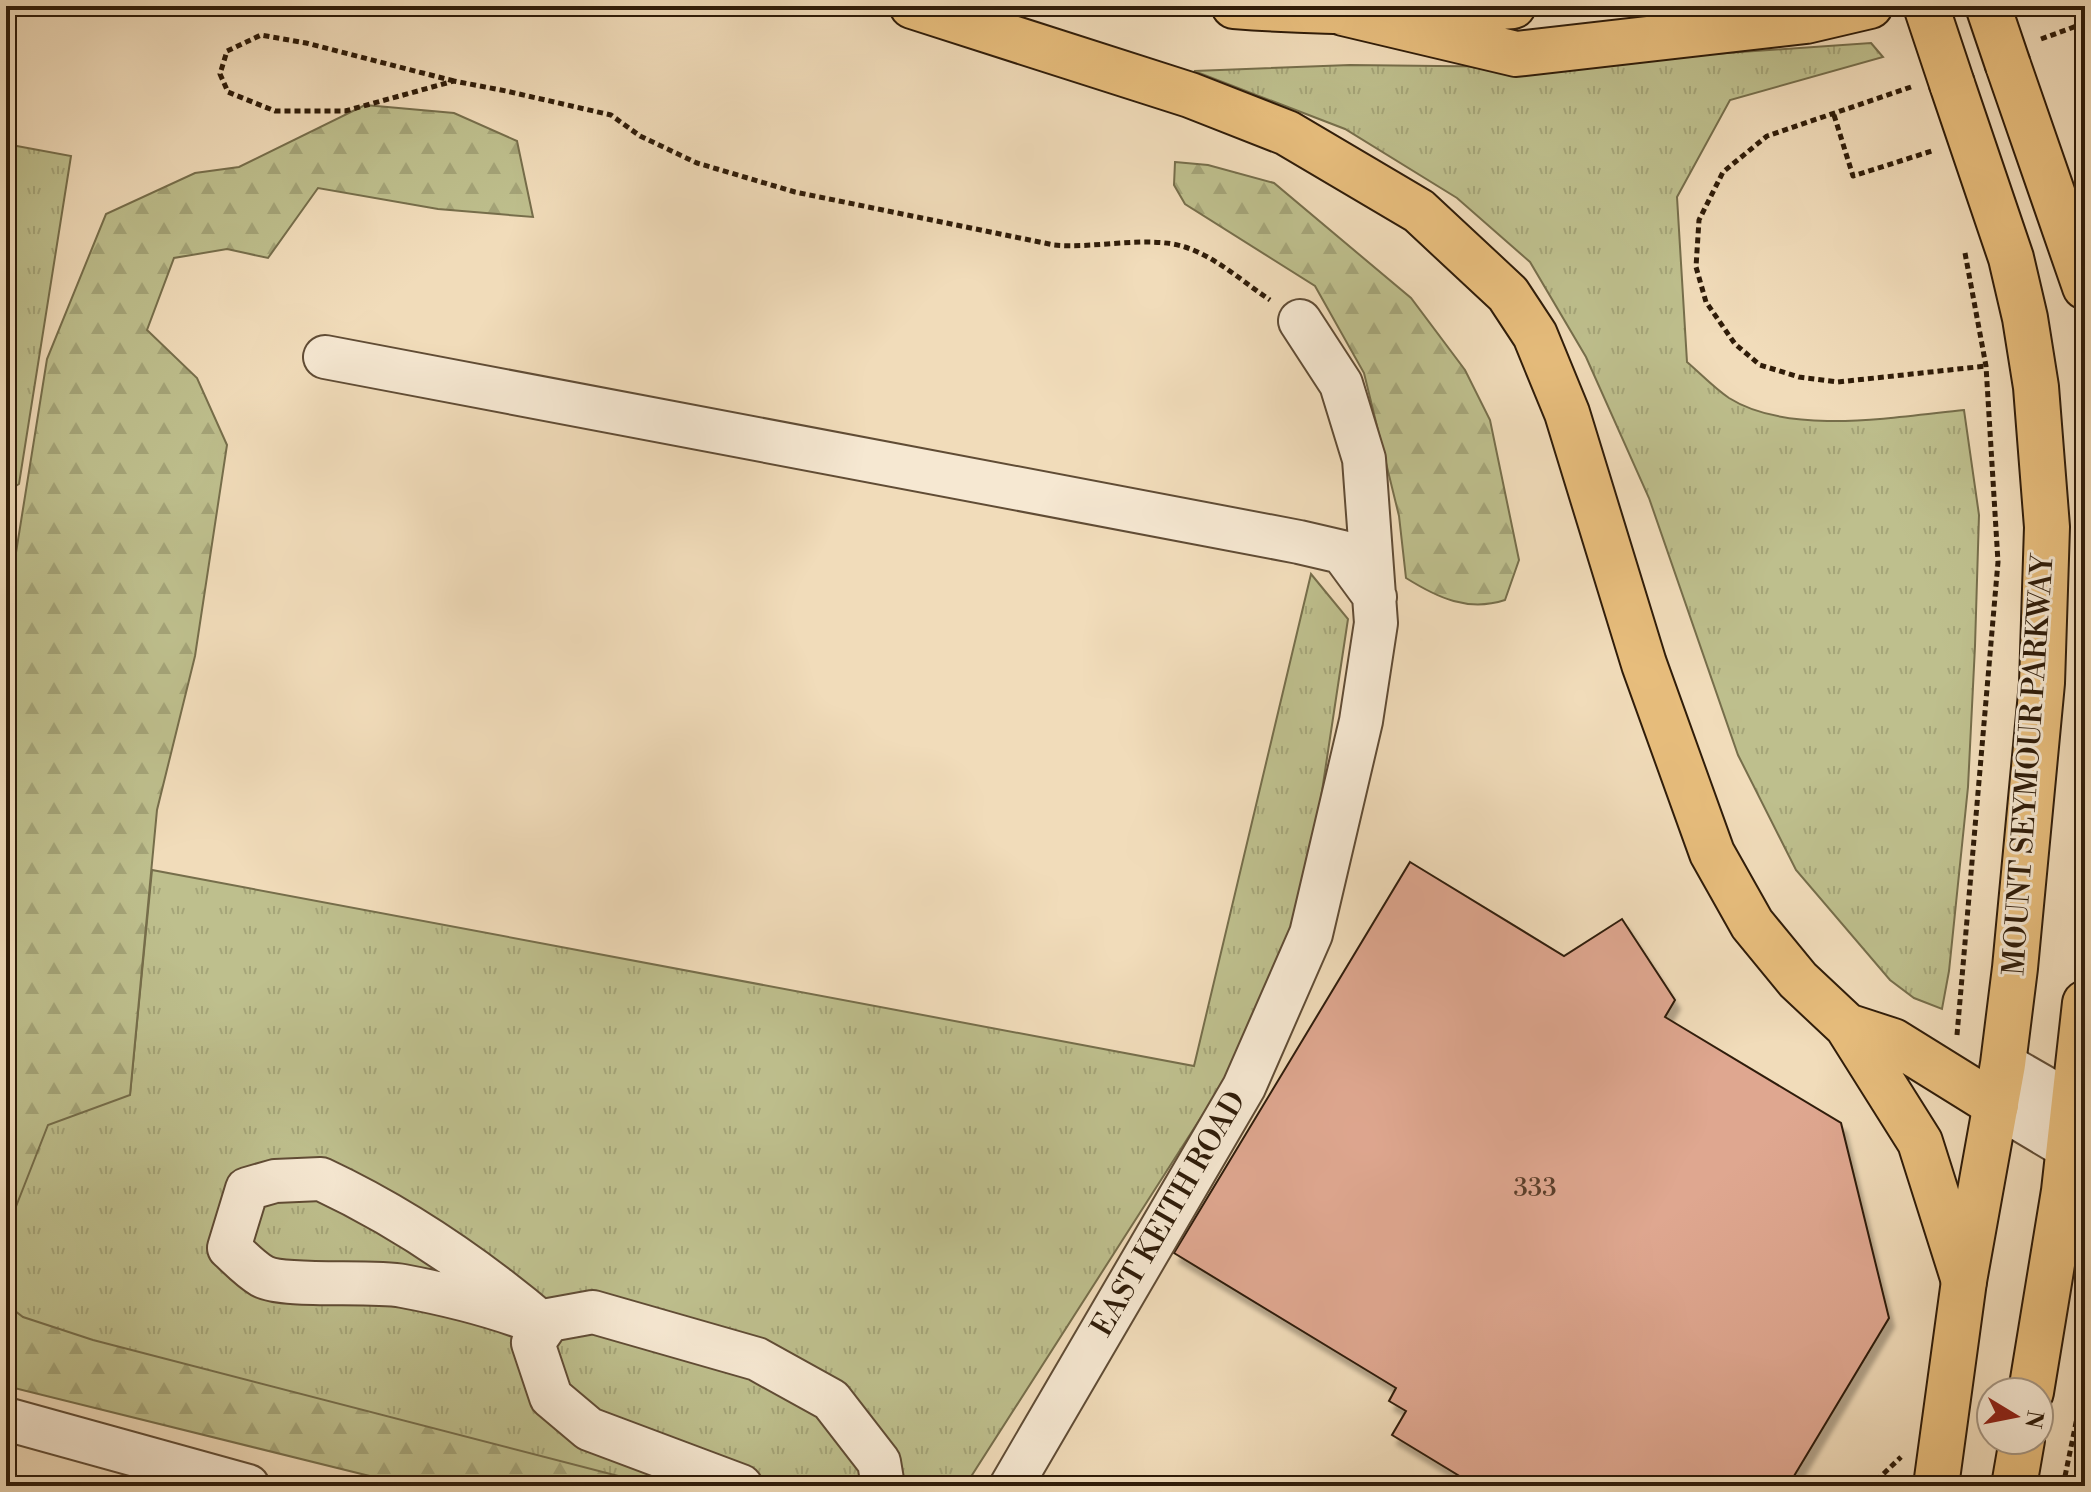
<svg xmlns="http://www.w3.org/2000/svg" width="2091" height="1492" viewBox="0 0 2091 1492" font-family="'Libre Bodoni',serif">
<defs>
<pattern id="grass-tufts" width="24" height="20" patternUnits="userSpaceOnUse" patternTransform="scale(2)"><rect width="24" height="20" fill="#bebf8d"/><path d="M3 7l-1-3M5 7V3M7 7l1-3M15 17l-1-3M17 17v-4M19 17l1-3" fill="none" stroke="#a4a478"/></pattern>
<pattern id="forest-firs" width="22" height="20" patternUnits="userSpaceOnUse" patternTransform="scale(2)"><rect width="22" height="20" fill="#bebf8d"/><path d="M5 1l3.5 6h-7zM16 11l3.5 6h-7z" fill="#a4a478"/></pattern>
<filter id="shadow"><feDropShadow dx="5" dy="9" stdDeviation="2" flood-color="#0004"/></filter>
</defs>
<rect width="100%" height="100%" fill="#f1dcba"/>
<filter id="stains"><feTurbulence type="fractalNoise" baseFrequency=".0025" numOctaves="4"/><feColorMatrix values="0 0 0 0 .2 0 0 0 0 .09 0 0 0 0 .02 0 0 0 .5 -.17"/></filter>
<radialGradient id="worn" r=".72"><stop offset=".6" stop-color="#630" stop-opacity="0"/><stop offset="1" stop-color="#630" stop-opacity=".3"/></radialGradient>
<path fill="url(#grass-tufts)" stroke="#766e4b" stroke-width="2" d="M1871 43 1883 57 1730 100 1677 197 1687 362C1700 373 1714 388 1729 398 1789 436 1896 417 1964 410L1979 515 1975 646 1968 787 1949 971 1942 1009 1914 998 1890 980 1796 870 1738 755 1649 498 1586 357 1530 262 1457 198 1345 129 1194 71 1350 65 1526 67Z
M6 144 71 156 19 484 6 492Z
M1311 574 1348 619 1293 983 1216 1094 965 1486H576L6 1325V1176L64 1094H130L152 870 1194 1066Z"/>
<path fill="url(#forest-firs)" stroke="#766e4b" stroke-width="2" d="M365 105 454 113 517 141 533 217 438 209 318 188 268 258 227 249 174 258 147 330 197 378 227 445 195 656 157 810 130 1095 48 1125 6 1232V615L47 359 106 214 195 173 239 167Z
M1175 162 1208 165 1274 183 1411 298 1465 370 1490 420 1519 560 1505 600C1468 612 1438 598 1406 578L1399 516 1364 373 1315 286 1185 204 1174 185Z
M6 1304 23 1317 93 1340 657 1486H410L6 1386Z"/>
<path fill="#dfa790" stroke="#2f1c09" stroke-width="2" filter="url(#shadow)" d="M1410 862 1564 956 1622 919 1675 1000 1665 1017 1841 1123 1889 1318 1788 1486H1533L1522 1479 1518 1486H1476L1392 1435 1406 1411 1389 1401 1396 1388 1174 1253Z"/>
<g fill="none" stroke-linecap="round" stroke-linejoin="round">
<defs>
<path id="minor" d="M325 357 1299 542 1342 552 1375 597
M2003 1064 2085 1111
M1996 1105 2085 1158
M321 1179C400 1216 478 1269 545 1326 500 1307 451 1295 403 1286 370 1280 283 1288 262 1276 250 1269 239 1257 229 1248L247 1189 275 1181Z
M6 1419 248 1486
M741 1486 589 1429 551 1397 533 1343 549 1320 593 1312 757 1359 831 1400 879 1462 883 1486
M1011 1486 1244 1087 1311 934 1361 721 1376 623 1364 459 1341 384 1300 321"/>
<path id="major" d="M2008 65 2085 287
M2031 1392 2064 1191 2085 1003
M1936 1486 1964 1281 2003 1064 2015 968 2042 683 2047 527 2036 387 2025 318 2011 258 1952 84
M2014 1486 2022 1440"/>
<path id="highway" d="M912 6 1190 95 1287 133 1419 211 1508 294 1535 335 1567 413 1644 664 1712 853 1752 924 1798 980 1847 1026 1920 1142 1964 1281
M1234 6C1328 13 1419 14 1513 6
M1343 13 1516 54 1806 21 1870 6
M1847 1026 1893 1041 1996 1105"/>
</defs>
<use href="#minor" stroke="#604c35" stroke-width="46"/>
<use href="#major" stroke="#2f1c09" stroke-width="48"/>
<use href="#highway" stroke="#2f1c09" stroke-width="48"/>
<path stroke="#2f1c09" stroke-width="5" stroke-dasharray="6 4" stroke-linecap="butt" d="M2041 39 2085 23
M454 81 306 43 261 35 227 51 220 74 228 92 275 111H345L454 81 506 91 611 115 640 136 697 163 795 192 1054 245C1094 249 1148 235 1185 247 1216 257 1243 282 1270 300
M1911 87 1767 136 1723 172 1699 220 1696 267 1706 302 1735 344 1760 365 1799 377 1838 382 1986 366
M1834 115 1853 176 1935 150
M1957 1035 1998 562 1986 366 1965 253
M1857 1486 1877 1480 1901 1457
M2063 1486 2085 1379"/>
<use href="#minor" stroke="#f6e8d2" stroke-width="42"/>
<use href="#major" stroke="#e8be7d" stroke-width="44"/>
<use href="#highway" stroke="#e8be7d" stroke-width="44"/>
<defs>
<path id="major-bridge" d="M1926 6 1952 84
M1988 6 2008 65"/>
</defs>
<use href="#major-bridge" stroke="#2f1c09" stroke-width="48" stroke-linecap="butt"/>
<use href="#major-bridge" stroke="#e8be7d" stroke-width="44"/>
</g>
<g text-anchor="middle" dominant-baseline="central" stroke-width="6" stroke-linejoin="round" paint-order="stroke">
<g font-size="26" fill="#5b3f2b">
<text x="1535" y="1188">333</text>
</g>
<g font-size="30" fill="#2f1c09" stroke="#f6e8d2">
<text transform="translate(2029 765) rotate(-86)">MOUNT SEYMOUR PARKWAY</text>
<text transform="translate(1169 1214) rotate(-60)">EAST KEITH ROAD</text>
</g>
</g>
<rect width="2091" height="1492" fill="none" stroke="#f1dcba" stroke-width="32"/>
<rect x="8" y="8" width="2075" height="1476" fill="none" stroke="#2f1c09" stroke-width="4"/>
<rect x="16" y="16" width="2059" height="1460" fill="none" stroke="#2f1c09" stroke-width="2"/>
<g transform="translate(2015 1416) rotate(100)"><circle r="38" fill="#f6e8d2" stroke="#a69682" stroke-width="2"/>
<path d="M0-6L14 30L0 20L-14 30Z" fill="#8f2418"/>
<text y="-12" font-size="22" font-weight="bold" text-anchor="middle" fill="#2f1c09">N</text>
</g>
<rect width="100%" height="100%" filter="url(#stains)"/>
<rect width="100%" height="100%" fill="url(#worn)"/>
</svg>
